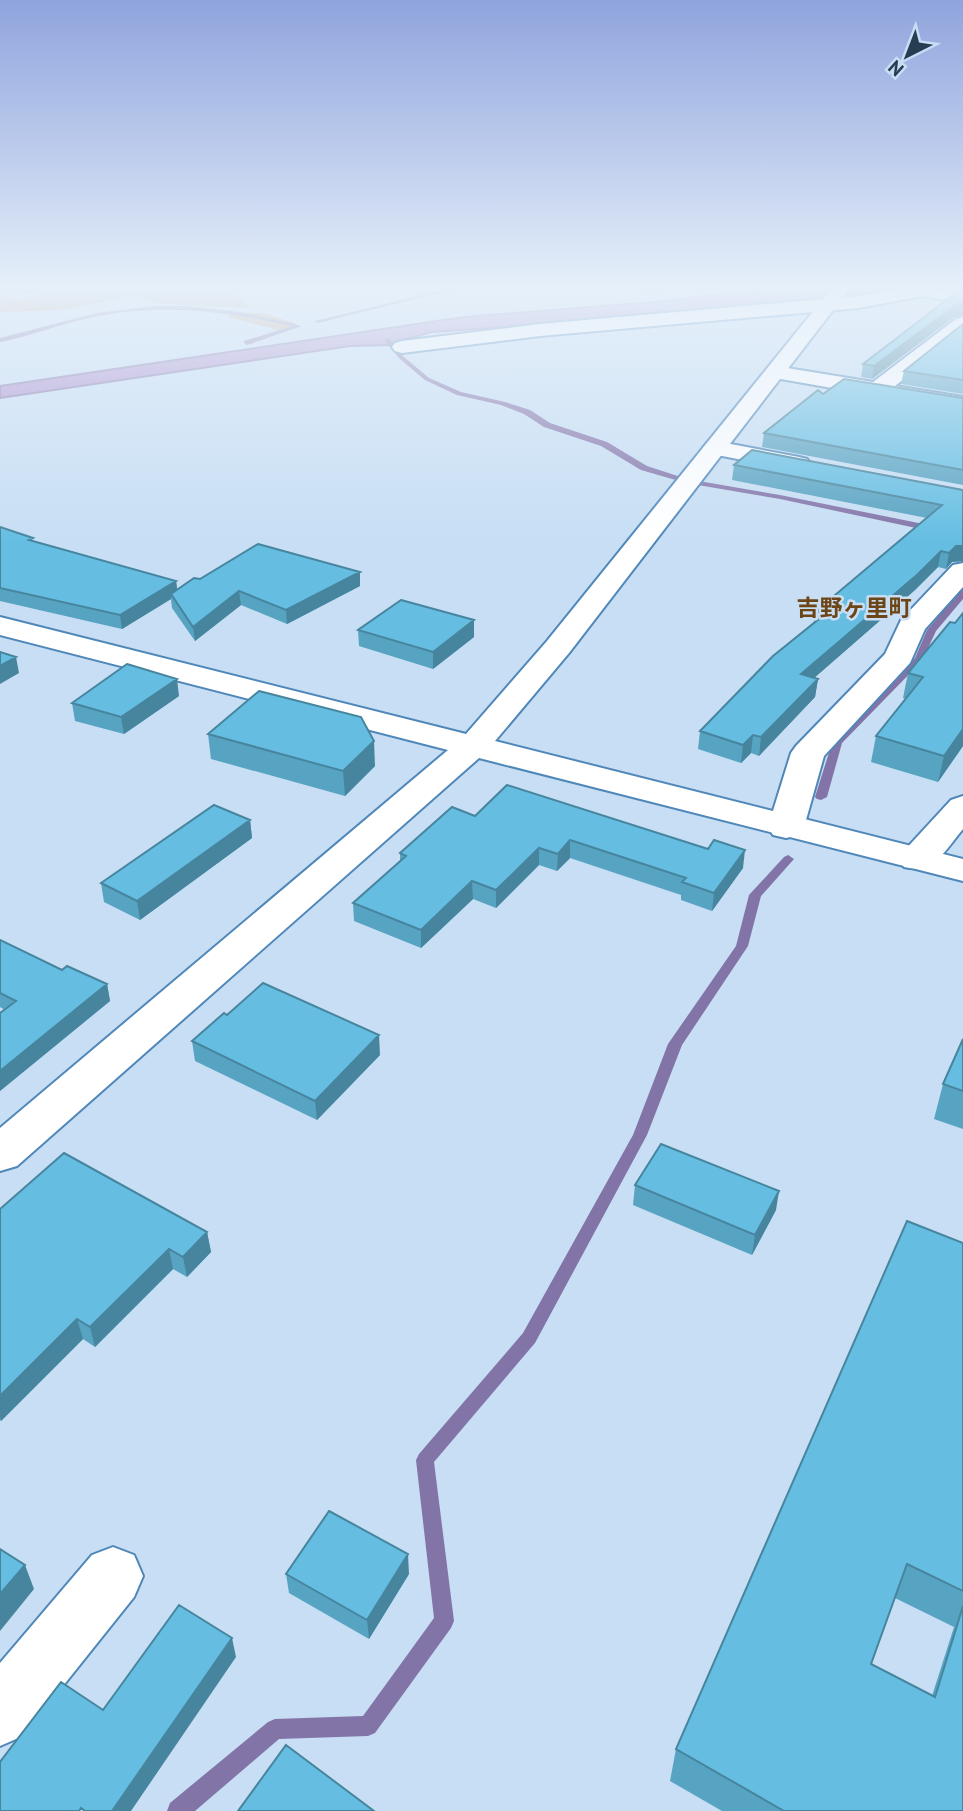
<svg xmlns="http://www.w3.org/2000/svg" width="963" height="1811" viewBox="0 0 963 1811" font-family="'PT Sans','Noto Sans JP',sans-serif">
<rect width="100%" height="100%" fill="#c7def4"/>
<path fill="#c7a37d" d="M63 288H204L211 292 234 294 250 308 160 304 135 295 62 310 0 312V295L20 300Z
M232 313H262L297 324 279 330 228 317Z"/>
<path fill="#ab8bcc" stroke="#8374a8" stroke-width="2" d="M776 288H905L699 314 432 332 395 342 397 345 350 346 0 398V386L464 317 654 302Z"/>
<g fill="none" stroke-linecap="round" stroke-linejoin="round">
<path fill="#8374a8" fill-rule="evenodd" d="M451 288H461L318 323 315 321Z
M155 306H184L241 312 302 326 247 345 244 343V341L292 326C227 311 160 303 94 317 62 323 32 336 0 342V338L97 313Z
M385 339H389L404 357 429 378 461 392 505 402 530 410 550 423 607 442 647 466 687 479 780 495 963 532V538L780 499 686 483 641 470 601 446 544 427 524 414 501 405 457 395 425 380 400 359 385 341Z
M963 590V599L936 631 922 661 842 743 827 797 821 800 817 799 815 797 833 740 915 658 927 630 960 591Z
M788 855 794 859 761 896 748 946 682 1045 647 1135 535 1343 434 1462 454 1621 451 1628 375 1733 368 1736 279 1739 195 1811H167L170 1803 268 1722 275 1719 363 1716 434 1618 416 1460 419 1454 523 1333 633 1135 668 1044 736 946 749 895 784 857Z"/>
<defs>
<path id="minor" d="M908 288 963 291V303L922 296 859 308 540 336 402 353 395 351 392 347 395 343 402 341 540 324 859 296Z
M963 317V332L895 386 963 397V411L775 378 768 376 765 372 768 368 775 366 873 382 956 319Z
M715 441 799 457 807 459 811 464 807 469 799 471 707 453 703 448 707 443Z
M963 563V587L925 629 910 663 824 756 804 827 799 835 786 838 773 835 768 827 791 753 796 746 885 654 901 620 953 565Z
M963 796V829C945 850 935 874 904 867L899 859 904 851 951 800Z
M113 1547 134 1555 143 1576 134 1597 23 1736 0 1746V1663L92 1555Z"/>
<path id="tertiary" d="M832 288H850L569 653 495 741 963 859V881L479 758 17 1166 0 1171V1128L448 750 0 635V617L466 734 547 641Z"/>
</defs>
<use href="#minor" stroke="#4f87b9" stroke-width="4"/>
<use href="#tertiary" stroke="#4f87b9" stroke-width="4"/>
<use href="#minor" fill="#fff" fill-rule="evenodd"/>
<use href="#tertiary" fill="#fff" fill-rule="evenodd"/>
</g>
<path fill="#57a3c2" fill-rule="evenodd" d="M0 288H48L22 295Z
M637 288H669L658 293Z
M963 293V315L954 317 872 379 861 377 863 364Z
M963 324V394L901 384 904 371Z
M823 394 963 398V485L762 447 764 433Z
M734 465 963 490V561L952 562 946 569 938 567 915 590 814 678 818 679 815 697 759 756 751 753 741 763 698 749 700 731 814 622 816 611 927 518 732 480Z
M0 527 34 541 176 581 177 589 200 579 360 572V586L287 624 241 605 195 641 172 608 171 599 122 629 0 601Z
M963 613V746L938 782 871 762 876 736 906 699 903 698 908 673Z
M358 630 474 637 433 669 359 646Z
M179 696 124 734 75 721 72 703Z
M208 734 375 766 345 796 211 759Z
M475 816 743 868 712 911 681 900V895L570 858 557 871 539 865 496 908 473 899 421 948 354 921 353 903 400 861V853Z
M250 820 252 838 140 920 104 902 101 883Z
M0 940 62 970 107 984 110 1001 0 1091V1013L5 1010 0 1007Z
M227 1015 380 1055 317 1120 195 1061 192 1041Z
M963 1039V1129L934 1119 943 1084Z
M635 1185 776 1210 752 1255 633 1205Z
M0 1209 207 1232 211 1252 187 1277 173 1269 95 1347 83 1339 1 1421 0 1420Z
M963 1243V1811H722L670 1781 676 1749ZM895 1598 954 1627 932 1696 871 1664Z
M286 1574H409L369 1639 289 1593Z"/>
<path fill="#47859e" d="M25 288H48L22 295 21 289Z
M659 288H669L658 293Z
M963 303V315L954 317 872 379 874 366 957 304Z
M956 546H963V561L952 562 946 569 949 553Z
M941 551 938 567 915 590 798 692 801 674Z
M360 572V586L287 624 286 610Z
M176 581 178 595 171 594V599L122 629 120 615Z
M239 591 241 605 195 641 193 627Z
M474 620V637L433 669V652Z
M16 657 19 673 0 684V666Z
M177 679 179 696 124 734 121 717Z
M818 679 815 697 759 756 761 737Z
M963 729V746L938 782 944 756Z
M753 735 751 753 741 763 743 745Z
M374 741 375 766 345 796 343 771Z
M250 820 252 838 140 920 137 901Z
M570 840V858L557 871 558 854Z
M539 848V865L496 908V890Z
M745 850 743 868 712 911 714 893Z
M472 881 473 899 421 948V930Z
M107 984 110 1001 0 1091V1071Z
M379 1035 380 1055 317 1120 315 1101Z
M779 1191 776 1210 752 1255 755 1235Z
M207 1232 211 1252 187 1277 183 1257Z
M169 1249 173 1269 95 1347 90 1327Z
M77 1319 83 1339 1 1421 0 1417V1396Z
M408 1554 409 1574 369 1639 367 1620Z
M907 1564 895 1598 860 1697 871 1664Z
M25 1565 34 1589 0 1631V1594Z
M232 1638 236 1657 131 1811H112Z"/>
<path fill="#65bee2" stroke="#47859e" stroke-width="2" d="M957 292 963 293V303L957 304 874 366 863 364Z
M963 324V380L904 371Z
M844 379 963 398V470L764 433 818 390 823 394Z
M752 450 963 490V546H956L949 553 941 551 918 574 801 674 818 679 761 737 753 735 743 745 700 731 773 656 825 614 816 611 942 505 734 465Z
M0 527 33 538 29 540 176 581 120 615 0 588Z
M258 544 360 572 286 610 239 591 193 627 171 594 194 578 200 579Z
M401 600 474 620 433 652 358 630Z
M963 613V729L944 756 876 736 923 677 908 673 950 622 955 623Z
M0 652 16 657 0 666Z
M127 664 177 679 121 717 72 703Z
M259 691 361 717 374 741 343 771 208 734Z
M507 785 708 849 714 840 745 850 714 893 682 882 686 878 570 840 558 854 539 848 496 890 472 881 421 930 353 903 406 856 400 853 452 807 475 816Z
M214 805 250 820 137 901 101 883Z
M0 940 62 970 67 966 107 984 0 1071V1013L16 1001 0 993Z
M263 983 379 1035 315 1101 192 1041 224 1013 227 1015Z
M963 1039V1091L943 1084Z
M661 1144 779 1191 755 1235 635 1185Z
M64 1153 207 1232 183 1257 169 1249 90 1327 77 1319 0 1396V1209Z
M907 1221 963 1243V1591L907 1564 871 1664 935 1697 963 1606V1811H784L676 1749Z
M329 1511 408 1554 367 1620 286 1574Z
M0 1549 25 1565 0 1594Z
M179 1605 232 1638 112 1811H85L81 1808 79 1811H0V1762L61 1682 103 1710Z
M286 1745 374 1811H238Z"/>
<linearGradient id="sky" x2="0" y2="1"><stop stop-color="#8fa4dd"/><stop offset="0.53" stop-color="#e6f0fa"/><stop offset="1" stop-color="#e6f0fa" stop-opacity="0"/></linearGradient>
<rect width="963" height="541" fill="url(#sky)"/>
<g text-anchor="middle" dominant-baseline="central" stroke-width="5" stroke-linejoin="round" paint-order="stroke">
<g font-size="23" font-weight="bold" fill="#6d4618" stroke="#c7def4">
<text x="854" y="607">吉野ヶ里町</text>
</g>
</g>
<g transform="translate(907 56) rotate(222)" stroke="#c7def4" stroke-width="5" paint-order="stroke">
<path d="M0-5L12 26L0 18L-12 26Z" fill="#263e53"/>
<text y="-10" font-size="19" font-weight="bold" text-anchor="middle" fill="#263e53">N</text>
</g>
</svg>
